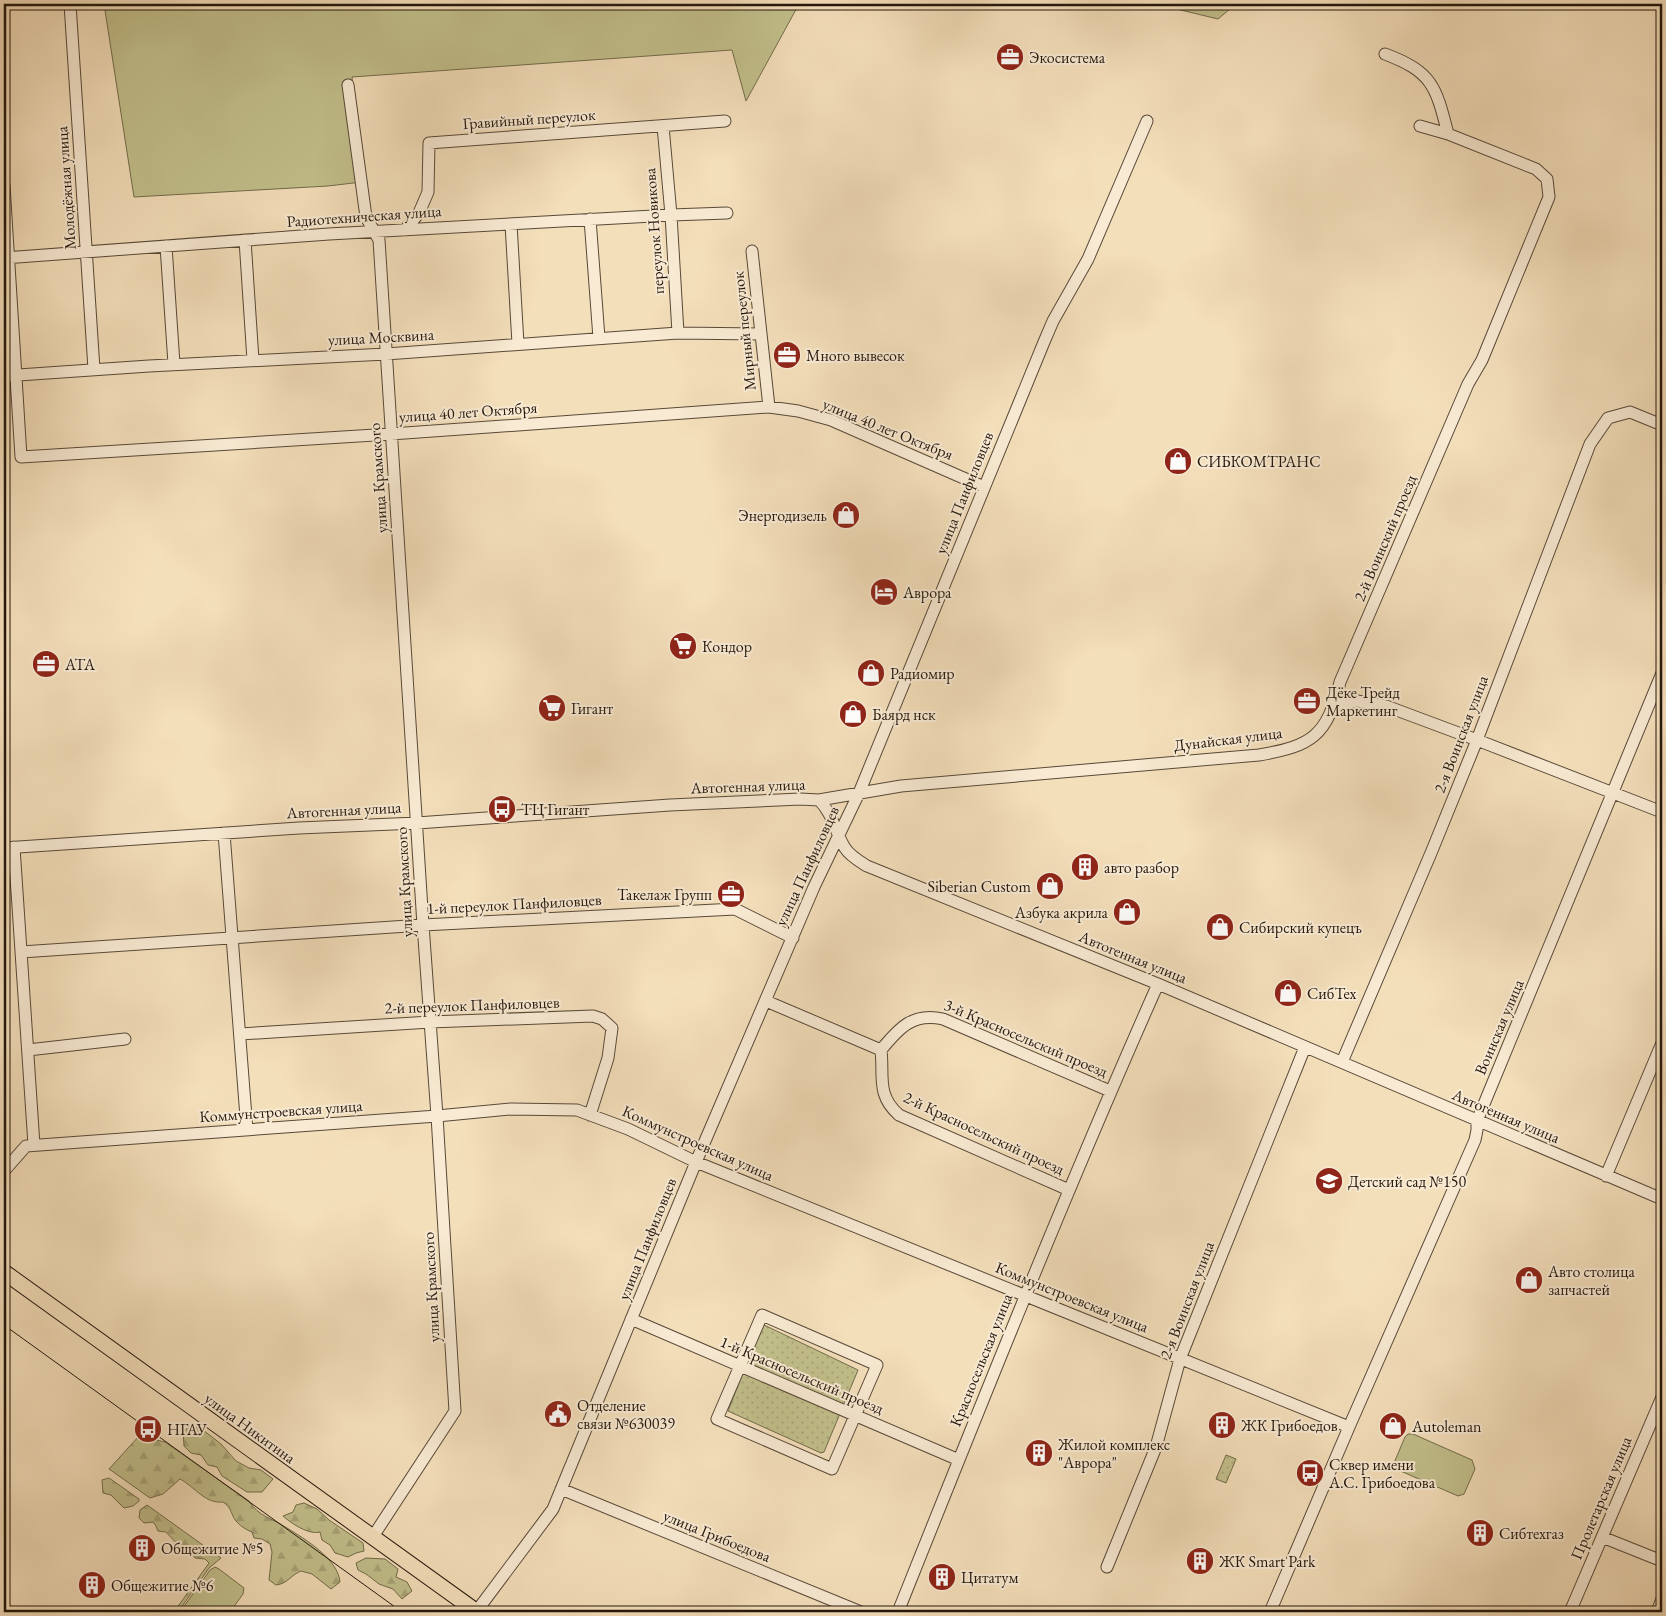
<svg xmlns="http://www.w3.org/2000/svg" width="1666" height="1616" viewBox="0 0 1666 1616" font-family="'EB Garamond',serif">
<defs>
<pattern id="forest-firs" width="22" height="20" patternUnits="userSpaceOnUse" patternTransform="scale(1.25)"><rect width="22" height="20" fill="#c2c08c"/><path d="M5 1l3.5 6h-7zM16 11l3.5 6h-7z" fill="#a7a478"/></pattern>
<pattern id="park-dots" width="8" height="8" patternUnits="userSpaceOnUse" patternTransform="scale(1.25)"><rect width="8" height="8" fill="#c2c08c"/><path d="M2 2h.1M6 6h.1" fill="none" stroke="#a7a478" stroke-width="1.8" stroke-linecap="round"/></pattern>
</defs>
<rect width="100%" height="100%" fill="#f4dfbb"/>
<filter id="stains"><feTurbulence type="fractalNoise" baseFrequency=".004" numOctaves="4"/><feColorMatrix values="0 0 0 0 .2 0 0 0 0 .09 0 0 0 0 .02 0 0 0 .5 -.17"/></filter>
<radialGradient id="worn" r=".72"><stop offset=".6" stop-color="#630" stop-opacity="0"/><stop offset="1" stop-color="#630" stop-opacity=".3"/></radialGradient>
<path fill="#c2c08c" stroke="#736c4c" d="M104 4H799L746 101 732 50 352 77 362 182 328 186 134 197Z
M1156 4H1236L1218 19Z
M1408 1434H1413L1472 1460 1475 1469 1464 1494 1458 1496 1396 1469 1394 1463 1405 1437Z
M215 1567 219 1569 244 1588 243 1594 230 1612H180L210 1570Z"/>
<path fill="url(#forest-firs)" stroke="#736c4c" d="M192 1426 203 1430 221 1444 236 1461 249 1468 261 1470 273 1479 262 1492H247L222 1476 217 1467 208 1465 201 1455 191 1453 184 1446 183 1431Z
M139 1436 165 1442 249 1501C259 1517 272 1518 287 1528 305 1539 338 1559 340 1582L331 1589 312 1574 301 1571C291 1575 287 1584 276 1585L269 1580 272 1552 270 1544 262 1539 254 1538 252 1532C244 1529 236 1523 233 1516 229 1508 231 1508 223 1502 205 1504 195 1487 180 1479L163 1494 150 1498 109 1469Z
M109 1478 139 1499V1501L133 1506 124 1508 111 1495 103 1493 102 1480Z
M304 1503 317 1509 329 1520 363 1543 364 1551 356 1553 348 1557 335 1553 330 1545 322 1540 320 1532C309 1535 292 1524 283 1516L293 1512 296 1505Z
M147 1505 221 1558 209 1568 178 1612H174L209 1563 205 1559 195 1558 189 1548 183 1550 166 1532 158 1531 156 1526 153 1522 144 1523 139 1518 140 1510Z
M366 1558 385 1559 398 1569 396 1577 407 1582 412 1591 402 1599 393 1589 379 1584 366 1574 358 1570 356 1563Z"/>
<path fill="url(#park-dots)" stroke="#736c4c" d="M762 1324 858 1370 824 1452 821 1453 728 1411Z
M1226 1455 1236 1459 1226 1483 1216 1479Z"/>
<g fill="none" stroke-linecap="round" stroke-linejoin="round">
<defs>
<path id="minor" d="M70 4 94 369
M1385 54C1433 72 1436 87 1448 134
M348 85 366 217 379 240 423 925 437 1116 455 1411 372 1538
M663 126 671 215 678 333
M4 185 21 457 391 434 769 407 798 411 831 420 984 487
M590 219 599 338
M511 224 518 344
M405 230 419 213 428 192 429 143 725 121
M245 240 253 360
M166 246 174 364
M752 251 769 407
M4 258 329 234 671 215 727 213
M4 376 149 366 386 354 678 333 760 334
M1335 705 1357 701 1386 706 1477 740 1662 812
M819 800 901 786 1259 755C1312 746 1327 736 1340 682L1468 384 1482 360 1549 197 1547 179 1536 169 1448 134 1420 126
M224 833 247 1130
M14 847 34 1145
M4 848 299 828 417 823 670 805 800 799 819 800C833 814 835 832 845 848 850 856 859 861 867 866L1158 984 1662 1199
M21 952 423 925 735 909 793 938
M766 1001 881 1050C884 1076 876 1095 899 1115L1069 1190
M240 1034 430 1022 593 1016 602 1019 612 1028 608 1058 590 1115
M28 1050 125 1039
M881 1050C899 1028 913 1012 943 1019L1110 1091
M1342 1062 1431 853 1477 740 1590 444 1608 418 1630 412 1662 425
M4 1171 26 1146 437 1116 511 1109 577 1110 628 1129 696 1162 1349 1427
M1606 1176 1662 1043
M762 1315 877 1365 832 1469 717 1419Z
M631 1319 959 1460
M561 1489 861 1612
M1602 1537 1662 1561
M1107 1567 1156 1447 1180 1359 1305 1047
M476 1612 553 1509 696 1162 814 887 859 793 1044 342 1053 321 1088 259 1147 121
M898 1612C982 1402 1066 1191 1158 984
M1270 1612 1349 1427 1475 1140 1477 1130V1121L1662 673
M1570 1612 1662 1397
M1657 1612 1662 1599"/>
<path id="major" d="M4 1272 477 1612"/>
</defs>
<use href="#minor" stroke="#584938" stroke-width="13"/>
<use href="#major" stroke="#24170d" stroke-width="17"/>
<use href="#minor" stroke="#f8ead3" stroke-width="11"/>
<use href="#major" stroke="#f4dfbb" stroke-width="15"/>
<path stroke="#24170d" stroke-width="1" d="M4 1325 402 1612"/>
</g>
<defs>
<symbol id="office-disc" viewBox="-11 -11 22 22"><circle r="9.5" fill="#8f2418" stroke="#f8ead3"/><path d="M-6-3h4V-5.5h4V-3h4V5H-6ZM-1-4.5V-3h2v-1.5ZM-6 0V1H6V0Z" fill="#fff"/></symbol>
<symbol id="shop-disc" viewBox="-11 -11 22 22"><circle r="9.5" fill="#8f2418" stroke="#f8ead3"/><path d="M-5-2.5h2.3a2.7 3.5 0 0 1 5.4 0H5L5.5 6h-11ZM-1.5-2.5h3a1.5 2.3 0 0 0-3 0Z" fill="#fff"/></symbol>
<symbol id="hotel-disc" viewBox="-11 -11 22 22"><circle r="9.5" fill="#8f2418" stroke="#f8ead3"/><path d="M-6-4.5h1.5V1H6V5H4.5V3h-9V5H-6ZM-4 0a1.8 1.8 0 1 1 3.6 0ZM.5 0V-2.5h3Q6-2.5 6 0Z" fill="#fff"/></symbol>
<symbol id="supermarket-disc" viewBox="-11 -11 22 22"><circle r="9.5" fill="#8f2418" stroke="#f8ead3"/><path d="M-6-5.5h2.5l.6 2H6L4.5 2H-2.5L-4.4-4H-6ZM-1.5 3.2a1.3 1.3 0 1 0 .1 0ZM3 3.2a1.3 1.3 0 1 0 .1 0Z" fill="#fff"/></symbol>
<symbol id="bus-disc" viewBox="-11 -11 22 22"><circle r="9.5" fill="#8f2418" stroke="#f8ead3"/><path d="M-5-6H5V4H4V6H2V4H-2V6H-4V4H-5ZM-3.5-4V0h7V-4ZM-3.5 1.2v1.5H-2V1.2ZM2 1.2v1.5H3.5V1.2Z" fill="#fff"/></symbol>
<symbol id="building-disc" viewBox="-11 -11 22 22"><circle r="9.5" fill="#8f2418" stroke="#f8ead3"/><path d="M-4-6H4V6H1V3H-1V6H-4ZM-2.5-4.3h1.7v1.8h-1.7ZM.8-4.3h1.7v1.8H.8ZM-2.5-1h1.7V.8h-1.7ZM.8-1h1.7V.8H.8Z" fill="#fff"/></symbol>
<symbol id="school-disc" viewBox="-11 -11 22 22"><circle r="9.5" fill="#8f2418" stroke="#f8ead3"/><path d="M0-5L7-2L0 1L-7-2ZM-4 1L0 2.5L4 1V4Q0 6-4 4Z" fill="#fff"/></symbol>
<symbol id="civic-disc" viewBox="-11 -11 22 22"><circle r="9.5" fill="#8f2418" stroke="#f8ead3"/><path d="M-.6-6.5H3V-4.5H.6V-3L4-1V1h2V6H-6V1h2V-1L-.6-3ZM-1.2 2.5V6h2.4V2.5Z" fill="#fff"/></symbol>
</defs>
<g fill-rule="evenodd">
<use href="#office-disc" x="994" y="41" width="32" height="32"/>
<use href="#office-disc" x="771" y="339" width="32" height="32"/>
<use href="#shop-disc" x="1162" y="445" width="32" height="32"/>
<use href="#shop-disc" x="830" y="499" width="32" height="32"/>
<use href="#hotel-disc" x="868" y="576" width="32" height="32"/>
<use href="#supermarket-disc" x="667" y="630" width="32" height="32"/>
<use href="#office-disc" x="30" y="648" width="32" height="32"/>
<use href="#shop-disc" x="855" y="657" width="32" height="32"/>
<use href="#office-disc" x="1291" y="685" width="32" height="32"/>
<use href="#supermarket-disc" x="536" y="692" width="32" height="32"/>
<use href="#shop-disc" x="837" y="698" width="32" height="32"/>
<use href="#bus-disc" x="486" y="793" width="32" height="32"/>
<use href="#building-disc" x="1069" y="851" width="32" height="32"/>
<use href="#shop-disc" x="1034" y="870" width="32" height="32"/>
<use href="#office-disc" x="715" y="878" width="32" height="32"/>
<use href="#shop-disc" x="1111" y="896" width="32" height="32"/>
<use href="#shop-disc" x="1204" y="911" width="32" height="32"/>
<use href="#shop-disc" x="1272" y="977" width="32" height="32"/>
<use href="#school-disc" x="1313" y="1165" width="32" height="32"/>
<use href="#shop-disc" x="1513" y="1264" width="32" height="32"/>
<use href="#civic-disc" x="542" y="1398" width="32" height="32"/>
<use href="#building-disc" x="1206" y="1409" width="32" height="32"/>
<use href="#shop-disc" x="1377" y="1410" width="32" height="32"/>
<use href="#bus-disc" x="132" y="1413" width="32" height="32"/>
<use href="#building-disc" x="1023" y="1437" width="32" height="32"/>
<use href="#bus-disc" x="1294" y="1457" width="32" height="32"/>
<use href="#building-disc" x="1464" y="1517" width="32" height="32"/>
<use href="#building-disc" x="126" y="1532" width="32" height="32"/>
<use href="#building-disc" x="1184" y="1545" width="32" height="32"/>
<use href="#building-disc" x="926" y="1561" width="32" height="32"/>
<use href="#building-disc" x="76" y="1569" width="32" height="32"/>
</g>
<g text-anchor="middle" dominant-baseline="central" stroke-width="4" stroke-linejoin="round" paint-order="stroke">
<g font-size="16" fill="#24170d" stroke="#f8ead3" text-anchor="start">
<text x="1029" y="57">Экосистема</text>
<text x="806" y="355">Много вывесок</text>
<text x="1197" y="461">СИБКОМТРАНС</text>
<text x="827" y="515" text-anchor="end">Энергодизель</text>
<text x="903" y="592">Аврора</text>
<text x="702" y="646">Кондор</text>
<text x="65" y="664">АТА</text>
<text x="890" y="673">Радиомир</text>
<text x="1326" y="692">Дёке Трейд<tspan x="1326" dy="18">Маркетинг</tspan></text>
<text x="571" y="708">Гигант</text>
<text x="872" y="714">Баярд нск</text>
<text x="521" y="809">ТЦ Гигант</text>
<text x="1104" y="867">авто разбор</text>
<text x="1031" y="886" text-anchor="end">Siberian Custom</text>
<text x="712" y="894" text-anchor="end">Такелаж Групп</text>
<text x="1108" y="912" text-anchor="end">Азбука акрила</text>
<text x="1239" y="927">Сибирский купецъ</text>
<text x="1307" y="993">СибТех</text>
<text x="1348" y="1181">Детский сад №150</text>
<text x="1548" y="1271">Авто столица<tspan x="1548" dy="18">запчастей</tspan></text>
<text x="577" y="1405">Отделение<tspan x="577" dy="18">связи №630039</tspan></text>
<text x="1241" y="1425">ЖК Грибоедов</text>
<text x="1412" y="1426">Autoleman</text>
<text x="167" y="1429">НГАУ</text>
<text x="1058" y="1444">Жилой комплекс<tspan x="1058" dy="18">"Аврора"</tspan></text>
<text x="1329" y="1464">Сквер имени<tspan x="1329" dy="18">А.С. Грибоедова</tspan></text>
<text x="1499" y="1533">Сибтехгаз</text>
<text x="161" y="1548">Общежитие №5</text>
<text x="1219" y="1561">ЖК Smart Park</text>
<text x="961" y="1577">Цитатум</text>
<text x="111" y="1585">Общежитие №6</text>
</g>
<g font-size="16" fill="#24170d" stroke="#f8ead3">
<text transform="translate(529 119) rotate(-4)">Гравийный переулок</text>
<text transform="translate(66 188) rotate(-94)">Молодёжная улица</text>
<text transform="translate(364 216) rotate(-4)">Радиотехническая улица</text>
<text transform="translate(654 231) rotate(-94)">переулок Новикова</text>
<text transform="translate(744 331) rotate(-96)">Мирный переулок</text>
<text transform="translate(381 337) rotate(-3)">улица Москвина</text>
<text transform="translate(468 412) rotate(-4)">улица 40 лет Октября</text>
<text transform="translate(888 429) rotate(22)">улица 40 лет Октября</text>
<text transform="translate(378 478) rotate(-94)">улица Крамского</text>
<text transform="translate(964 493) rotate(-68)">улица Панфиловцев</text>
<text transform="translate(1385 538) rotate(-67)">2-й Воинский проезд</text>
<text transform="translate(1461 734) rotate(-69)">2-я Воинская улица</text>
<text transform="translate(1228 739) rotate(-7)">Дунайская улица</text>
<text transform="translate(748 786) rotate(-2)">Автогенная улица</text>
<text transform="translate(344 810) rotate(-3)">Автогенная улица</text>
<text transform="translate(807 866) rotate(-65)">улица Панфиловцев</text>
<text transform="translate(404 882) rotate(-93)">улица Крамского</text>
<text transform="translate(514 904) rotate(-3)">1-й переулок Панфиловцев</text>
<text transform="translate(1133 957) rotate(22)">Автогенная улица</text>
<text transform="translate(472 1005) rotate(-2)">2-й переулок Панфиловцев</text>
<text transform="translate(1499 1027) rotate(-67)">Воинская улица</text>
<text transform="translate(1026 1038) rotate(23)">3-й Красносельский проезд</text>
<text transform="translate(281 1111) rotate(-4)">Коммунстроевская улица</text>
<text transform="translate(1506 1116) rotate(23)">Автогенная улица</text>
<text transform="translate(984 1133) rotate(25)">2-й Красносельский проезд</text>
<text transform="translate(698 1143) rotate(24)">Коммунстроевская улица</text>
<text transform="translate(647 1239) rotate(-68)">улица Панфиловцев</text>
<text transform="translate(431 1287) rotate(-93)">улица Крамского</text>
<text transform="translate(1072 1297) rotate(22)">Коммунстроевская улица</text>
<text transform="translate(1187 1300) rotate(-69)">2-я Воинская улица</text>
<text transform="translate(981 1360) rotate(-68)">Красносельская улица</text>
<text transform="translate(802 1375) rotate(23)">1-й Красносельский проезд</text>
<text transform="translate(250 1428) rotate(36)">улица Никитина</text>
<text transform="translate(1601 1498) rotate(-67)">Пролетарская улица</text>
<text transform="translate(717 1536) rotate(22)">улица Грибоедова</text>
</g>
</g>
<rect width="1666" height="1616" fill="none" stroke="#f4dfbb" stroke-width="20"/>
<rect x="5" y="5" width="1656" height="1606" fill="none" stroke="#24170d" stroke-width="2.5"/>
<rect x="10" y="10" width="1646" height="1596" fill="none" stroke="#24170d"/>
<rect width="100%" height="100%" filter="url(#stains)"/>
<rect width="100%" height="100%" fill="url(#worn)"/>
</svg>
